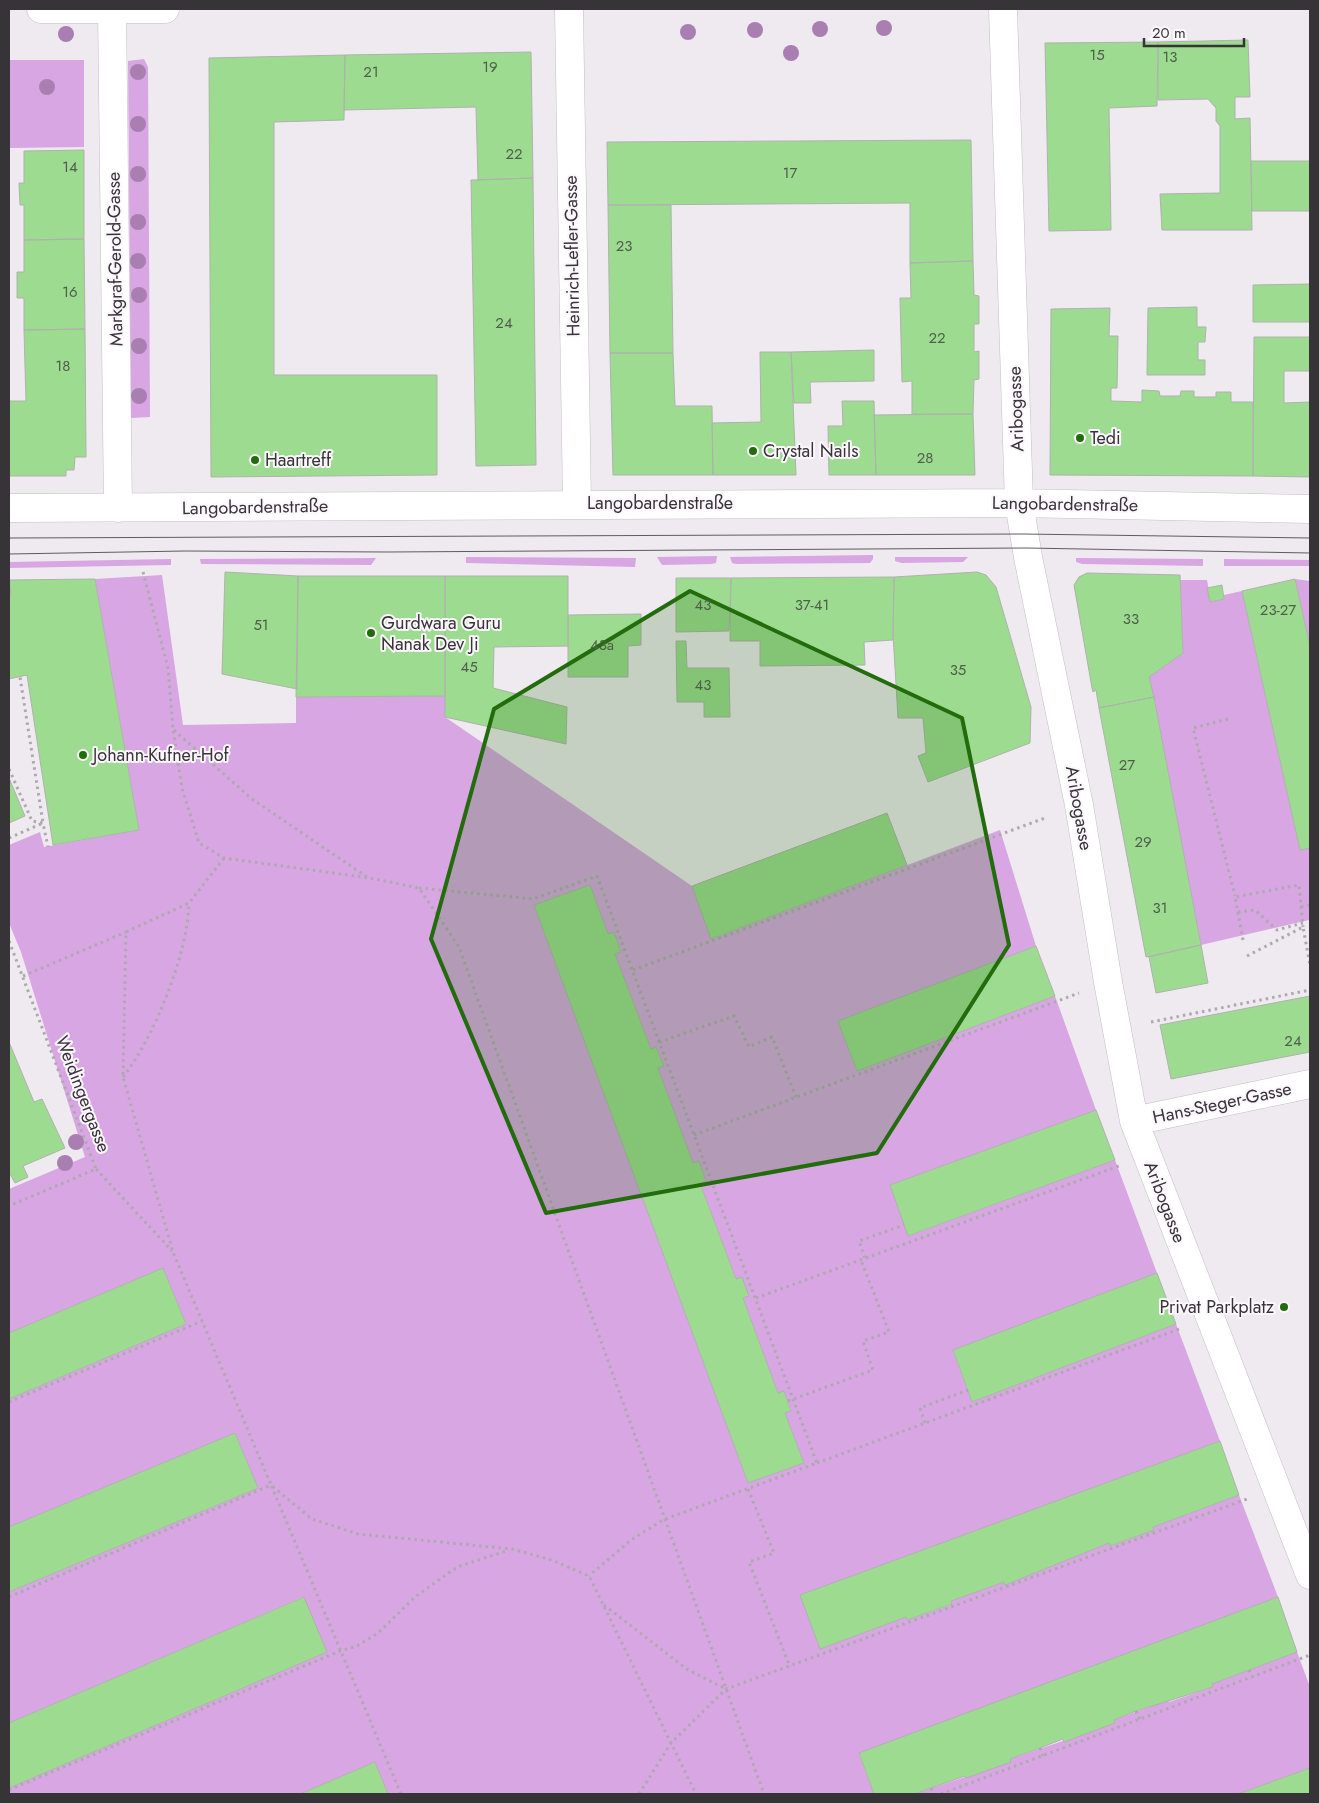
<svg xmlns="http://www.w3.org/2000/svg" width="1319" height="1803" viewBox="0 0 1319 1803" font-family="Jost,sans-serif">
<rect width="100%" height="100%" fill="#efe9f0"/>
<path fill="#d8a6e3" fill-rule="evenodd" d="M144 59 148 67 150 417 131 418 128 61Z
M9 60H84V147L9 148Z
M873 555V559L870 563 736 564 732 563 730 557Z
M717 556 716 563 711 564 662 565 657 557Z
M466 557H467L636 558 635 567 466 563Z
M895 557H968L963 562 902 563 895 561Z
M376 558 371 565 201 564 200 559Z
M1076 558 1203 559V566L1082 564 1076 562Z
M171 559V565L9 568V562Z
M1224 559 1310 560V566H1224Z
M162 575 183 725 296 723V697L445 696V717L692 886 712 939 1000 830 1036 946 838 1021 857 1071 1055 996 1096 1110 890 1185 909 1236 1115 1160 1157 1273 953 1351 972 1402 1176 1324 1220 1441 801 1595 820 1649 906 1617 907 1620 951 1605V1601L1004 1582 1006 1584 1109 1543 1111 1546 1154 1530 1153 1527 1239 1495 1278 1597 859 1754 874 1794H388L375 1762 300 1794H9V1788L327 1652 303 1597 9 1723V1592L258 1488 235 1433 9 1527V1399L186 1324 163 1268 9 1333V1189L85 1157 21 952 9 923V845L40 832 44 847 139 830 95 579ZM590 885 608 934 614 932 621 951 615 954 651 1049 656 1047 664 1066 658 1068 693 1163 699 1161 706 1181 700 1183 736 1279 749 1296 743 1298 778 1393 784 1391 791 1410 785 1413 804 1463 748 1483 534 905Z
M1295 579 1310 581V646Z
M1180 580H1207L1211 602 1224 599V595L1242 591 1300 850 1310 848V926L1309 920 1201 945 1149 677 1183 653Z
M1297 1652 1310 1687V1768L1238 1794H914L1010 1762V1759L1115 1723 1114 1720 1168 1700 1169 1702 1213 1687 1212 1684Z"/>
<path fill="#9ddb90" stroke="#aeb3ac" d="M1248 40 1250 97H1235V119L1250 118 1252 230H1162L1160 194 1220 193V126L1216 121V108L1208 99 1158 100V42Z
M1158 42 1157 106 1109 108 1111 230 1049 231 1045 43Z
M531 52 533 178 478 180 476 107 344 110 345 55Z
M345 55 344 120 274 122V375H437V475L211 477 209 58Z
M971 140 973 261 910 263V203L608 205 607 142Z
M84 150V239L24 240V205H20L19 183H24V151Z
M1251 161H1310V211H1252Z
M533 178 536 465 476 466 471 180Z
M608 205H671L673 353H610Z
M84 239 85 329 24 330V298H17V272H24V240Z
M973 261 974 295 979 296V324H974V352L979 351V379L974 380 973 414H912V381L902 382 900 298H911L910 263Z
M1310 284V322H1253V285Z
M1197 307V327H1206L1205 342H1198V360H1205V375H1147L1148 308Z
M1110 308 1109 336H1118L1117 388H1111V401L1142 402V390L1159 391 1160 396H1180L1181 391H1194V397H1216V392H1231V402H1253V476L1050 475 1051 309Z
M85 329 86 457H75L74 470H66V476H9V401H26L24 330Z
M1254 337H1310V371H1284V403L1310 402V477L1253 476Z
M874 350V381L810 382 811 403H794L791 352Z
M760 352H791L796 475H713L712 423 761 422Z
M610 353H673L675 406H712L713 475H613Z
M842 401H874L876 475H829L828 426H843Z
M973 414 975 475H876L874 415Z
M225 572 298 576 297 689 222 674Z
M977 572 986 575 996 587 1031 707 1030 743 928 782 918 756 926 753 923 718H898L893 634 894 577Z
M1087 573 1180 575 1183 653 1149 677 1154 697 1099 708 1096 690 1093 692 1092 688 1074 585 1079 577Z
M298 576H445V696L296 697Z
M445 576H568V646L494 647 493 688 567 707 566 744 445 717Z
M894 577 893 640 864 642 865 665 760 666V641H730L731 578Z
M676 578H731L729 631 676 632Z
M95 579 139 830 53 845 27 675 9 679V596H11L9 580Z
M1295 579 1310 646V848L1300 850 1242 591Z
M1222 585 1224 599 1210 602 1207 588Z
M641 614V645L628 646V677H568V615Z
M676 641H686L687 668H729L730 717H704V702H677Z
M1154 697 1201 945 1146 957 1099 708Z
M9 778 25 816 9 823Z
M887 813 907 865 711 939 692 886Z
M590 885 608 934 614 932 621 952 615 954 651 1049 656 1047 664 1066 658 1068 693 1163 699 1161 706 1181 700 1183 736 1279 742 1277 749 1296 743 1298 778 1393 784 1391 791 1411 785 1413 804 1463 748 1483 534 905Z
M1201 945 1208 983 1156 993 1149 957Z
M1036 946 1055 996 857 1071 838 1021Z
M1310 996V1052L1171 1079 1160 1025Z
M9 1042 34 1102 42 1099 65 1148 23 1166 28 1177 15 1183 9 1172Z
M1096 1110 1115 1160 908 1236 890 1185Z
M163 1268 186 1324 9 1399V1333Z
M1157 1273 1176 1324 972 1402 953 1350Z
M235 1433 258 1488 9 1592V1527Z
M1220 1441 1239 1495 1153 1527 1154 1530 1110 1546 1109 1543 1005 1585 1004 1582 951 1601 952 1604 907 1620 906 1617 820 1649 800 1595Z
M304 1597 327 1652 9 1788V1723Z
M1278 1597 1297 1652 1212 1684 1213 1687 1136 1711 1114 1720 1115 1723 1064 1742 1063 1739 1040 1748 1010 1759 1011 1762 966 1778 965 1776 914 1794H874L859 1753Z
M375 1762 388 1794H300Z
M1310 1768V1794H1238Z"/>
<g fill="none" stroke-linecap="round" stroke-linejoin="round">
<defs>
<path id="minor" d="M41 9H165
M112 9 118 508
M569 9 577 503
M1003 9 1019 503 1028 557 1079 805 1108 982 1134 1121 1310 1575
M9 508 1019 503 1310 509
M1134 1121 1310 1084"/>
</defs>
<use href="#minor" stroke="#c4bec5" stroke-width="29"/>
<path stroke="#aea9af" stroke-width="3" stroke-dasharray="2.5 4" stroke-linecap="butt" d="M143 572 168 668 173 729 182 788 199 843 224 858 370 878 419 888 459 947 764 1794
M1228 719 1193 728 1235 896
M174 730 252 799 367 877
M9 769 32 821 43 823 48 847
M9 838 43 823 20 677
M224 858 189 903 126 932 123 1077 173 1252 271 1485 312 1519 358 1534 512 1549 552 1560 589 1576 696 1794
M419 888 533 899 597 876 817 1463 663 1520 631 1540 589 1576
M1301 907 1310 905
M1238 912 1255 910 1277 930 1303 923
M1243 940 1235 897 1299 885 1303 927
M9 941 96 1169 9 1206
M1247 956 1303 927 1310 965
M633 970 1045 818
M23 976 126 932
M1151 1022 1310 990
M659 1042 734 1016 749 1047 772 1037 796 1097
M123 1077C154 1038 188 953 189 903
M694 1135 1079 993
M96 1169 172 1251
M865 1258 859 1241 904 1225
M756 1298 1119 1166
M788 1401 873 1370 863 1341 889 1332 861 1260
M9 1402 202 1321
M925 1423 920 1408 968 1390
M817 1463 1182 1328
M748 1489 774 1553 749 1562 790 1667
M9 1597 271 1485 401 1794
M604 1605 688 1670 726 1689
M1249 1670 1253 1678
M1136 1711 1140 1720
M1040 1748 1043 1756
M931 1788 934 1794
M9 1790 340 1651 357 1646 378 1633 415 1597 457 1567 509 1550
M639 1794 671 1743 726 1689 1247 1499
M941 1794 1310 1655"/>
<use href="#minor" stroke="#fff" stroke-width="28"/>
<path stroke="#5f5c5f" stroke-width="1" d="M9 538 1023 534 1310 538
M9 554 185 551 388 552 1026 548 1310 553"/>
</g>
<g fill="#a97fb1">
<circle cx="884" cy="28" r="8"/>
<circle cx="820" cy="29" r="8"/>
<circle cx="755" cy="30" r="8"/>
<circle cx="688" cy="32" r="8"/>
<circle cx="66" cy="34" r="8"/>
<circle cx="791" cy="53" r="8"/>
<circle cx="138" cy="72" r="8"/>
<circle cx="47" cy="87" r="8"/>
<circle cx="138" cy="124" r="8"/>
<circle cx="138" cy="174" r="8"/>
<circle cx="138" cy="222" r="8"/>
<circle cx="138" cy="261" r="8"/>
<circle cx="139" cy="295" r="8"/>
<circle cx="139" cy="346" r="8"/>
<circle cx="139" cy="396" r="8"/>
<circle cx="76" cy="1142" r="8"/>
<circle cx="65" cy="1163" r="8"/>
</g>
<path fill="#226c0c" fill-opacity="0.2" stroke="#226c0c" stroke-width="4" stroke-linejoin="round" d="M690 591 962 718 1009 945 877 1153 546 1213 431 939 494 709Z"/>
<g fill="#226c0c" stroke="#fcf6fd" stroke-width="2">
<circle cx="1080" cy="438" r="5"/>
<circle cx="753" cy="451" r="5"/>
<circle cx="255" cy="460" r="5"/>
<circle cx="371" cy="633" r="5"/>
<circle cx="83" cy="755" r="5"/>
<circle cx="1284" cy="1307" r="5"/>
</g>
<g text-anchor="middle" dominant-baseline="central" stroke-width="4" stroke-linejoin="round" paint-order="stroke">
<g font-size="15" fill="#505e4c">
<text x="1097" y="55">15</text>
<text x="1170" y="57">13</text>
<text x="490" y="67">19</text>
<text x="371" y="72">21</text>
<text x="514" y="154">22</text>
<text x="70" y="167">14</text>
<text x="790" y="173">17</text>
<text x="624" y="246">23</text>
<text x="70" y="292">16</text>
<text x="504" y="323">24</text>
<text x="937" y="338">22</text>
<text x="63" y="366">18</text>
<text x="925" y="458">28</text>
<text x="703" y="605">43</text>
<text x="812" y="605">37-41</text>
<text x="1278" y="610">23-27</text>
<text x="1131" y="619">33</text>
<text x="261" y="625">51</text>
<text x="602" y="645">43a</text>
<text x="469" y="667">45</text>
<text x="958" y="670">35</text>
<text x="703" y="685">43</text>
<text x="1127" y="765">27</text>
<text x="1143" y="842">29</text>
<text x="1160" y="908">31</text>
<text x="1293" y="1041">24</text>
</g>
<g font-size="18" fill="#363436" stroke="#fcf6fd">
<text transform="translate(572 256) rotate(-91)">Heinrich-Lefler-Gasse</text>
<text transform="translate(115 259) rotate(-91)">Markgraf-Gerold-Gasse</text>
<text transform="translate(1016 409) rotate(-92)">Aribogasse</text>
<text x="660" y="503">Langobardenstraße</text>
<text transform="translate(1065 504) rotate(1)">Langobardenstraße</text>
<text transform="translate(255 507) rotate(-1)">Langobardenstraße</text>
<text transform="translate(1079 808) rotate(80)">Aribogasse</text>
<text transform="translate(83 1094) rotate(69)">Weidingergasse</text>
<text transform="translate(1222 1103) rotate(-12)">Hans-Steger-Gasse</text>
<text transform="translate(1165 1202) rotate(69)">Aribogasse</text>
</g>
<g font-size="18" fill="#363436" stroke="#fcf6fd" text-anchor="start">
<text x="1090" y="438">Tedi</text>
<text x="763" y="451">Crystal Nails</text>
<text x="265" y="460">Haartreff</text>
<text x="381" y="623">Gurdwara Guru<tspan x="381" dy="21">Nanak Dev Ji</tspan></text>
<text x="93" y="755">Johann-Kufner-Hof</text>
<text x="1274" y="1307" text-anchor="end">Privat Parkplatz</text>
</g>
</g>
<rect width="1319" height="1803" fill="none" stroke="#363436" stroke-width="20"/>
<path d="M1144 38v8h100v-8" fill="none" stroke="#363436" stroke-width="2.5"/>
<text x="1152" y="38" font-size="15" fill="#363436" stroke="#fcf6fd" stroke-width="4" paint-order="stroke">20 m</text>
</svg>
